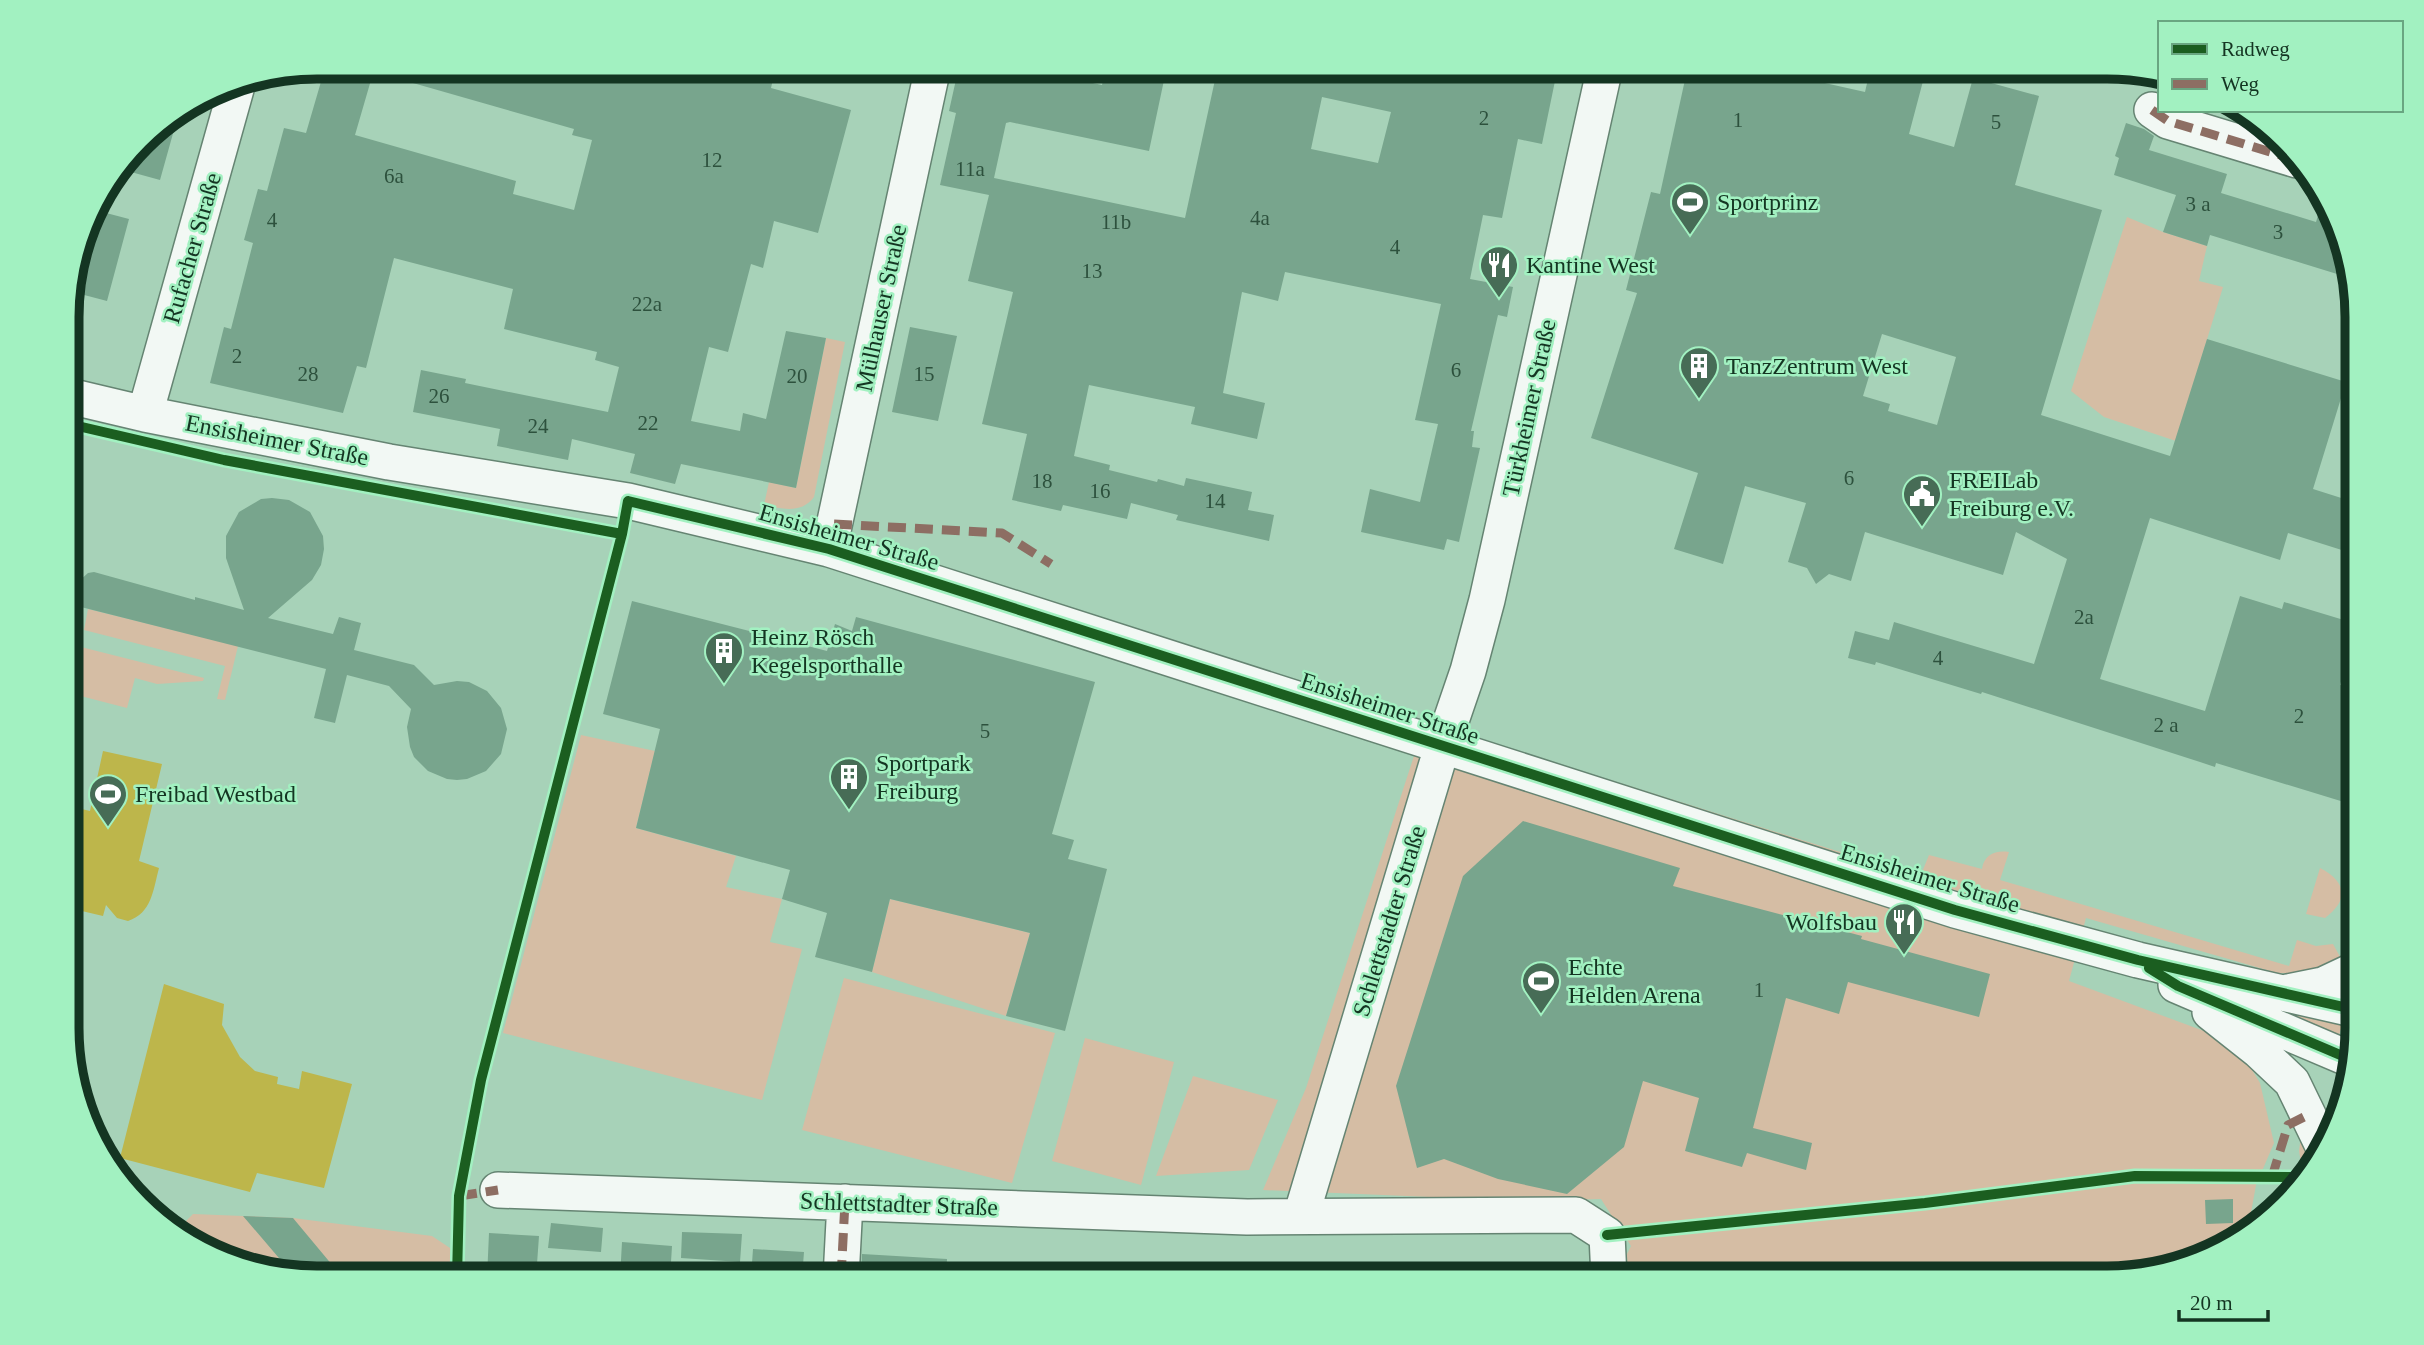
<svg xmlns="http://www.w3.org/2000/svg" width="2424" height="1345" viewBox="0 0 2424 1345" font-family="'Times New Roman',serif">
<rect width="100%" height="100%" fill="#a7d2b8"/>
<path fill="#d5bda4" d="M334 67H376L371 80 333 70Z
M2127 217 2163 232 2207 246 2199 281 2223 287 2176 441 2104 417 2071 391Z
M826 338 845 342 814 497C801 514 783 509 764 505L769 482 796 488Z
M88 609 238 646 225 700 217 699 225 666 84 630Z
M81 647 204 678 203 681 157 684 135 678 127 708 69 693V661L77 658Z
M1425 722 1920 877 1929 855 1982 869C1984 854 1996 850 2009 852L2000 880 2289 966 2297 940 2316 946 2333 944 2343 962 2300 973H2277L2086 918 2069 981 2204 1031 2243 1055 2260 1083 2274 1143 2256 1185 2248 1229 2233 1245 2124 1278H1628L1627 1254 1631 1246 1601 1199 1526 1201 1263 1190 1306 1088Z
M581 735 655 751 636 828 736 856 726 887 782 899 770 942 802 949 762 1100 503 1033Z
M2320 868C2347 882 2349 900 2325 918L2306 914Z
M890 899 1030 933 1006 1016 872 972Z
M844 978 1055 1033 1012 1183 802 1130Z
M2270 1007 2345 1017 2339 1035Z
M1085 1038 1174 1062 1141 1185 1052 1161Z
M1193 1076 1278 1100 1249 1170 1156 1176Z
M2301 1136 2314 1163 2303 1174 2299 1151Z
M193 1214 293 1218 432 1236 465 1258 464 1278H316L192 1245 176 1231Z"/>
<path fill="#bdb64b" d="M103 751 162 764 139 861 159 868C153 890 152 913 128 921L117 918 106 905 103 916 69 908V864L74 865 79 848 69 845V806L90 811Z
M164 984 224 1004 222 1025 240 1057 255 1071 278 1077 277 1084 299 1089 302 1071 352 1084 324 1188 257 1173 250 1192 120 1158Z"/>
<path fill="#78a58d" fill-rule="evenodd" d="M379 66H776L771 88 851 110 818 233 774 221 763 268 751 264 728 352 709 347 691 421 740 431 743 413 766 419 786 331 826 338 796 488 681 464 675 484 630 473 635 454 572 439 568 460 497 446 500 429 413 412 421 370 466 379 465 383 608 412 619 367 595 360 597 352 504 329 513 289 394 258 366 368 357 366 343 413 210 383 224 327 231 329 253 243 244 240 258 189 267 191 284 128 306 133 325 68 371 80 355 135 516 181 513 194 574 210 592 140 572 135 574 129 378 73Z
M959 66H1014L1102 85 1106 66H1167L1149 151 1010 122 1006 123 994 178 1185 218 1218 66H1487L1555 81 1542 144 1518 139 1502 218 1483 215 1470 279 1513 287 1507 317 1498 315 1471 431H1474L1472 447 1480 448 1459 542 1447 539 1444 550 1361 532 1370 489 1420 502 1438 424 1415 420 1441 304 1285 272 1278 301 1242 292 1223 393 1265 403 1257 439 1191 424 1195 407 1089 385 1074 456 1110 465 1109 470 1157 482 1158 479 1184 486 1186 478 1252 492 1248 510 1274 515 1269 541 1176 520 1178 515 1131 503 1127 519 1063 505 1061 511 1012 500 1027 434 982 424 1013 292 968 281 989 195 940 185 956 113 949 111ZM1322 97 1391 112 1378 163 1311 149Z
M1688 66H1800L1798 77 1865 92 1871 66H1927L1909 134 1954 147 1973 78 2039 96 2015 185 2102 210 2041 415 2170 456 2207 339 2346 382 2313 489 2357 503V523L2348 552 2288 533 2280 560 2150 518 2100 679 2205 711 2240 596 2282 609 2284 602 2357 624 2340 685 2357 687V806L2216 763 2215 767 2200 762 1982 692 1981 694 1876 662 1875 665 1848 658 1855 631 1889 640 1894 622 2034 664 2067 559 2016 532 2003 575 1865 532 1851 581 1829 574 1816 584 1807 568 1788 562 1806 503 1745 486 1723 564 1674 549 1698 473 1591 438 1637 293 1626 290 1651 192 1660 194ZM1882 334 1956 357 1937 425 1888 411 1890 404 1863 396Z
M179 112 160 180 120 169 151 129Z
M2126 123 2144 129 2154 136 2149 150 2227 174 2221 193 2316 222 2323 199 2350 278 2210 235 2207 246 2163 232 2176 195 2114 175 2119 158 2115 156Z
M91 209 129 219 107 301 69 291V284Z
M910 327 957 336 938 421 892 412Z
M272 498 289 500 310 512 323 536 324 549 321 565 312 580 268 618 333 634 339 617 361 623 354 650 414 665 434 685 457 681 469 682 487 691 501 708 507 729 501 754 486 771 467 779 457 780 447 779 428 771 414 757 410 747 407 727 411 709 389 686 347 675 335 723 314 718 326 669 69 604V580L78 582 88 573 94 572 195 600V597L244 610 226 558V536L239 512 261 499Z
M632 601 827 651 835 624 852 631 856 617 1095 682 1052 834 1074 840 1068 859 1107 869 1065 1031 1006 1016 1030 933 890 899 872 972 815 957 827 913 782 899 790 870 636 828 660 729 603 714Z
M1523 821 1680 868 1673 886 1862 936 1861 939 1990 974 1979 1017 1848 982 1839 1014 1786 998 1753 1128 1812 1143 1806 1170 1747 1153 1742 1167 1685 1151 1699 1098 1643 1081 1624 1147 1567 1194 1498 1179 1444 1159 1417 1168 1396 1086 1463 876Z
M2233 1199V1223L2206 1224 2205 1200Z
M243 1216 293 1218 343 1278H316L290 1271Z
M551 1223 603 1228 601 1252 548 1248Z
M682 1232 742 1234 740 1262 681 1258Z
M489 1233 539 1236 536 1278H487Z
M622 1242 672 1246 670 1278H620Z
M753 1249 804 1252 802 1278H751Z
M862 1254 947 1259 946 1278H861Z"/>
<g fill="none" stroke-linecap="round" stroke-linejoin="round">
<defs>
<path id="street" d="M2152 110 2168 121 2297 160
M69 396 145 414 389 462 628 501 829 549 1955 910 2138 960 2357 1010
M145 414 238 82
M829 549 933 67
M2176 985 2352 1060
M2288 992 2323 985 2357 969
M2210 1012 2258 1050 2292 1082 2325 1150
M498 1190 1247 1217 1576 1215 1607 1235 1609 1278
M1301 1216 1442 747 1468 671 1487 600 1605 67
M841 1278 845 1202"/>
</defs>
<use href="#street" stroke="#658472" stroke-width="38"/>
<use href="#street" stroke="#f2f8f4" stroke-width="35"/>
<path stroke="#8d6e63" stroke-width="9" stroke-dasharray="18 9" stroke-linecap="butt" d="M2152 110 2168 121 2297 160
M834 524 1002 533 1051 564
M2272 1177 2288 1125 2310 1114
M459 1196 498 1190
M841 1278 845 1202"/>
<defs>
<path id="cycleway" d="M69 424 224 460 622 534
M2149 968 2178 986 2352 1060
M1607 1235 1925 1203 2135 1176 2290 1177 2293 1185
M457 1278 459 1196 481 1080 622 534 628 501 829 549 1955 910 2138 960 2357 1010"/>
</defs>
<use href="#cycleway" stroke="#a2f1c1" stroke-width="15"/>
<use href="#cycleway" stroke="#1b5e20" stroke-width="10"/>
</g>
<defs>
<symbol id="stadium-pin" viewBox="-11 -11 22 30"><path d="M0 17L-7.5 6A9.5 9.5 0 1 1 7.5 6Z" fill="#476c56" stroke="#a2f1c1"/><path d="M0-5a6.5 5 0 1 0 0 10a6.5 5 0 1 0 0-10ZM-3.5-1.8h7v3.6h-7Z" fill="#fff"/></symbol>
<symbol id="restaurant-pin" viewBox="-11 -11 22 30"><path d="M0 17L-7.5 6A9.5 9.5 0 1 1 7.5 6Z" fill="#476c56" stroke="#a2f1c1"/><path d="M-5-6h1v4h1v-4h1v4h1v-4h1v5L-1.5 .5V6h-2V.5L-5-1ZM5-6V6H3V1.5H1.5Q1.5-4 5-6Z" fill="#fff"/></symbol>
<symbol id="building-pin" viewBox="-11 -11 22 30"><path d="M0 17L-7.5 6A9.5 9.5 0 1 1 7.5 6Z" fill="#476c56" stroke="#a2f1c1"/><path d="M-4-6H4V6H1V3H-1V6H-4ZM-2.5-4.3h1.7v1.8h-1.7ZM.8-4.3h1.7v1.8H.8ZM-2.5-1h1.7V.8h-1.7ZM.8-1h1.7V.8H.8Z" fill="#fff"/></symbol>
<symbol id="civic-pin" viewBox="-11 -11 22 30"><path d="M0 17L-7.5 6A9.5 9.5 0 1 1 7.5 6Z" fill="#476c56" stroke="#a2f1c1"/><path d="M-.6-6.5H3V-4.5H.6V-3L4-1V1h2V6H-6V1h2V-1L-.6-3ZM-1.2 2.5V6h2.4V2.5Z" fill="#fff"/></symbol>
</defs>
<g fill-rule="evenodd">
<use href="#stadium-pin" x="1668" y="180" width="44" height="60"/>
<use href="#restaurant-pin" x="1477" y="243" width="44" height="60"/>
<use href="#building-pin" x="1677" y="344" width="44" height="60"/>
<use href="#civic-pin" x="1900" y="472" width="44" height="60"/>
<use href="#building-pin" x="702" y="629" width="44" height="60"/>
<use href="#building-pin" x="827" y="755" width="44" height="60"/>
<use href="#stadium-pin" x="86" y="772" width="44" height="60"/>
<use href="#restaurant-pin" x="1882" y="900" width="44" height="60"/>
<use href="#stadium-pin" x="1519" y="959" width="44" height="60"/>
</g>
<g text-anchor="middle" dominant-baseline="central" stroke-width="5" stroke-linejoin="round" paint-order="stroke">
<g font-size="21" fill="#2d513d">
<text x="1484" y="118">2</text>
<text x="1738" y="120">1</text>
<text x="1996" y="122">5</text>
<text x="712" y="160">12</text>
<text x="970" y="169">11a</text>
<text x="394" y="176">6a</text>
<text x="2198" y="204">3 a</text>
<text x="1260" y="218">4a</text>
<text x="272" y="220">4</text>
<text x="1116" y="222">11b</text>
<text x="2278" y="232">3</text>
<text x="1395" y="247">4</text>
<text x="1092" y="271">13</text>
<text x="647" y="304">22a</text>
<text x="237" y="356">2</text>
<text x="1456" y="370">6</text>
<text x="308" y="374">28</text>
<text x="924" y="374">15</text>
<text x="797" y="376">20</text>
<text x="439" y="396">26</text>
<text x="648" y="423">22</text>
<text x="538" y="426">24</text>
<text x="1849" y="478">6</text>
<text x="1042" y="481">18</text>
<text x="1100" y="491">16</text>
<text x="1215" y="501">14</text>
<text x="2084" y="617">2a</text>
<text x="1938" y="658">4</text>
<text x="2299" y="716">2</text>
<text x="2166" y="725">2 a</text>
<text x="985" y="731">5</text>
<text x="1759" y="990">1</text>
</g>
<g font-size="24" fill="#143522" stroke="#a2f1c1" text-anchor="start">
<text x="1717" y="202">Sportprinz</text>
<text x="1526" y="265">Kantine West</text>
<text x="1726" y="366">TanzZentrum West</text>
<text x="1949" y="480">FREILab<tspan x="1949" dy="28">Freiburg e.V.</tspan></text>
<text x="751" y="637">Heinz Rösch<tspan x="751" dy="28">Kegelsporthalle</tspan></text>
<text x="876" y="763">Sportpark<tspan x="876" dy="28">Freiburg</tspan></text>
<text x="135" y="794">Freibad Westbad</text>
<text x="1877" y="922" text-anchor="end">Wolfsbau</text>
<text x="1568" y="967">Echte<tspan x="1568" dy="28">Helden Arena</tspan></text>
</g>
<g font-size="24" fill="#143522" stroke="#a2f1c1">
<text transform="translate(192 248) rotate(-74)">Rufacher Straße</text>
<text transform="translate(881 308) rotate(-78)">Mülhauser Straße</text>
<text transform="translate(1529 408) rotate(-78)">Türkheimer Straße</text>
<text transform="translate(277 440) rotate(11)">Ensisheimer Straße</text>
<text transform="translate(849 537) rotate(16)">Ensisheimer Straße</text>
<text transform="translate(1390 708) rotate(18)">Ensisheimer Straße</text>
<text transform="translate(1930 878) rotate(17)">Ensisheimer Straße</text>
<text transform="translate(1389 921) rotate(-73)">Schlettstadter Straße</text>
<text transform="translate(899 1204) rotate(2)">Schlettstadter Straße</text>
</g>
</g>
<path d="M0 0H2424V1345H0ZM317 79H2107A238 238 0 0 1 2345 317V1028A238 238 0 0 1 2107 1266H317A238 238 0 0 1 79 1028V317A238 238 0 0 1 317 79Z" fill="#a2f1c1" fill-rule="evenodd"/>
<path fill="none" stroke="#143522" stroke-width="9" d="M317 79H2107A238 238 0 0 1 2345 317V1028A238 238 0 0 1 2107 1266H317A238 238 0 0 1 79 1028V317A238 238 0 0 1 317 79Z"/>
<rect x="2158" y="21" width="245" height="91" fill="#a2f1c1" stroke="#69a681" stroke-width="2"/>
<rect x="2172" y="44" width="35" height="10" fill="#1b5e20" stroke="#69a681" stroke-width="2"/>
<text x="2221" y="56" font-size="21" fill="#143522">Radweg</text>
<rect x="2172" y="79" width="35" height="10" fill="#8d6e63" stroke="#69a681" stroke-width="2"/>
<text x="2221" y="91" font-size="21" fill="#143522">Weg</text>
<path d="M2179 1310v10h89v-10" fill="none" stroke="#143522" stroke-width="3.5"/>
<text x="2190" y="1310" font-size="21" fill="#143522" stroke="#a2f1c1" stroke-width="5" paint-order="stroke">20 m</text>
</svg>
